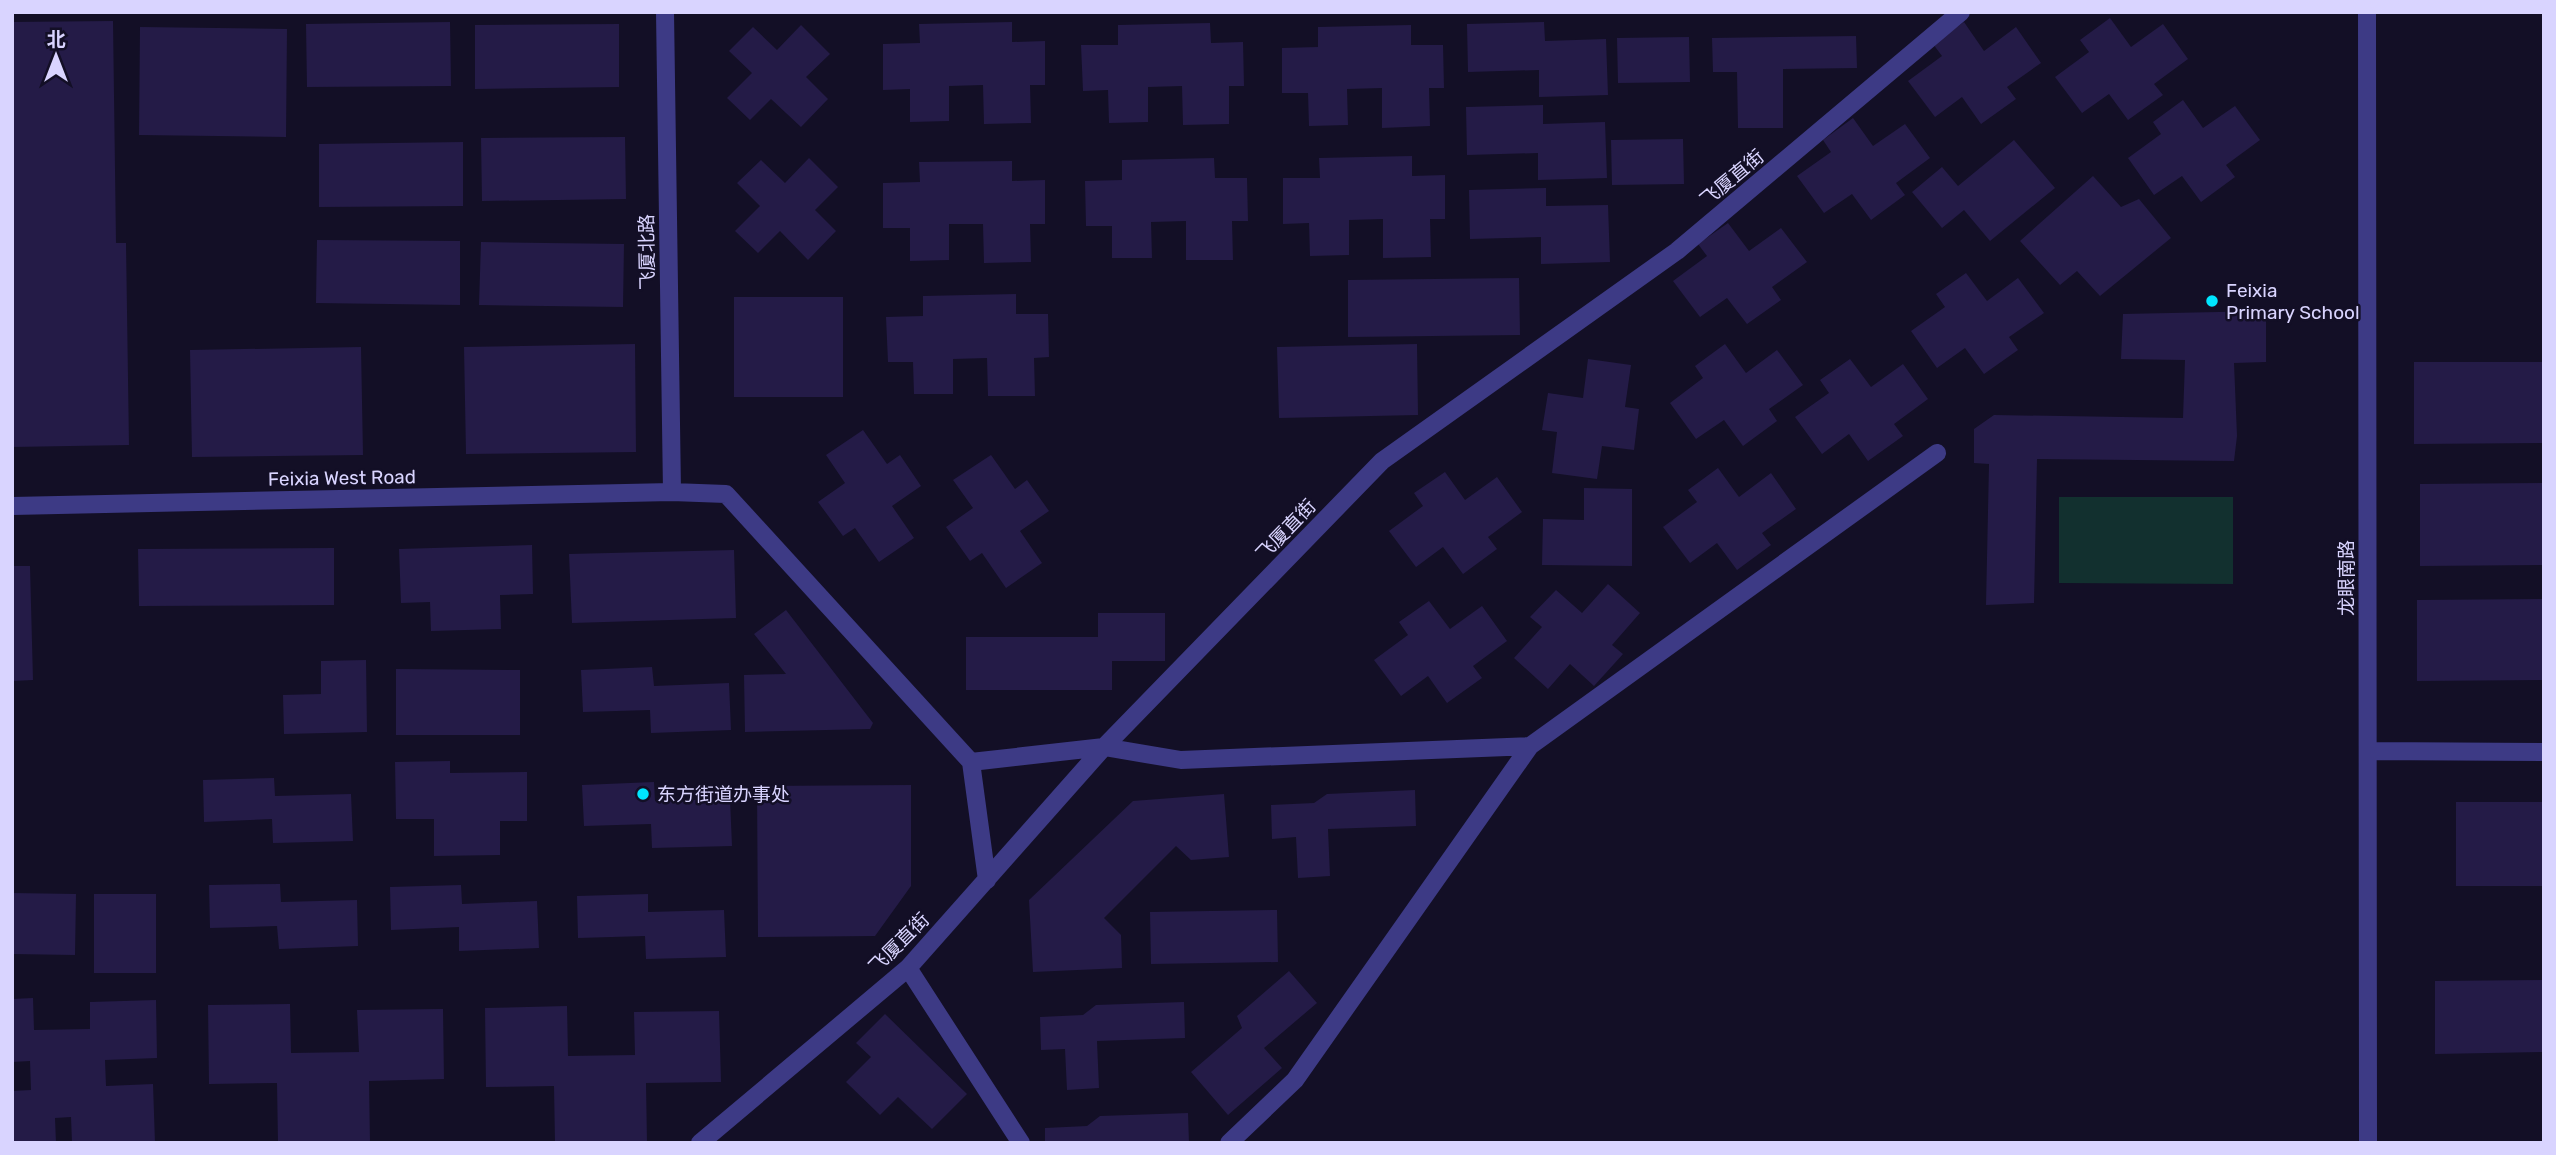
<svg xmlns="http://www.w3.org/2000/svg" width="2556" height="1155" viewBox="0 0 2556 1155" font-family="Rubik,'Noto Sans SC',sans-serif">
<rect width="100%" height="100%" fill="#130f26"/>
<path fill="#12302f" d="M2059 497H2233V584L2059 583Z"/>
<path fill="#241b47" d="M2110 18 2131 47 2163 24 2188 59 2154 84 2163 95 2128 120 2109 94 2082 113 2055 77 2089 52 2080 40Z
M113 21 116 243H126L129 445 12 447V22Z
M450 22 451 86 307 87 306 24Z
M1012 22V42L1045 41V85H1030L1031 123 984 124 983 85 949 86V121L910 122V89L883 90V44L920 43 919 24Z
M1544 22 1545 41 1606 39 1608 95 1539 97V70L1468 72 1467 24Z
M1964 22 1984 51 2016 27 2041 63 2007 87 2016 99 1981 124 1962 97 1935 117 1908 81 1942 56 1933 44Z
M1210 23 1211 43 1243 42 1244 86H1229V124L1183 125 1182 86 1148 87V122L1109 123 1108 90 1083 91 1081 45H1118V25Z
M619 24V87L475 89V25Z
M801 25 830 54 806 77 828 99 801 127 771 99 750 120 727 98 752 73 729 51 753 27 777 50Z
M1411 25V45H1443L1444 88H1429L1430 126 1382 128V88L1347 89 1348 125 1309 126 1308 93H1282V48L1318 47V27Z
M140 27 287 29 286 137 139 135Z
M1856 36 1857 68 1783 69V128H1738L1737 72H1713L1712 38Z
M1689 37 1690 82 1618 83 1617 38Z
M2183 100 2203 128 2235 106 2260 140 2226 165 2235 177 2201 202 2182 176 2154 195 2128 158 2161 134 2153 122Z
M1543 105V124L1605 122 1607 178 1538 180V153L1467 155 1466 107Z
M1853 118 1873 146 1905 124 1930 158 1896 183 1905 195 1871 220 1852 194 1824 213 1797 176 1831 152 1823 140Z
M625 137 626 199 482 201 481 138Z
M1683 139 1684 184 1612 185 1611 140Z
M2014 140 2055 188 1990 241 1964 210 1942 228 1912 192 1942 167 1958 186Z
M463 142V206L319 207V144Z
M1412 156V176L1445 175V219H1430L1431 257 1383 258V219L1349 220V255L1310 256 1309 223 1283 224V178H1320L1319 158Z
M809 158 838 187 815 210 836 231 808 260 780 231 758 253 735 231 760 206 737 183 761 160 785 183Z
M1214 158 1215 178H1247L1248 221H1232L1233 260H1186V221L1151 222 1152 258H1112V226H1086L1085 181 1122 180V160Z
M1012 161V181L1045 180V224H1030L1031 262 984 263 983 224H949V260L910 261V228H883V183L920 182 919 162Z
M2093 176 2121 207 2139 199 2171 238 2100 296 2077 271 2060 285 2020 241Z
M1546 188V206L1608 205 1610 262 1541 264V237L1470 239 1469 190Z
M1728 223 1749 251 1781 228 1807 262 1772 287 1781 300 1747 324 1727 298 1700 317 1673 281 1707 256 1698 244Z
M317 240 460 241V305L316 303Z
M481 242 624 244 623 307 479 305Z
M1966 273 1987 301 2018 278 2044 313 2009 337 2018 350 1984 374 1965 348 1937 368 1911 331 1945 307 1936 294Z
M1519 278 1520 335 1348 337V280Z
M1016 294V314H1048L1049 357 1034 358 1035 396H988L987 358 953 359V394H914L913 362H888L886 317 923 316V296Z
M734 297H843V397H734Z
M2266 311V362L2234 363 2237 436 2234 461 2037 459 2034 603 1986 605 1989 464 1974 463V429L1994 415 2183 418 2185 360 2121 359 2123 314Z
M635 344 636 452 466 454 464 347Z
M1417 344 1418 415 1279 418 1277 347Z
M1725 344 1746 373 1777 350 1803 385 1769 409 1777 421 1743 446 1724 420 1696 439 1670 403 1703 378 1695 366Z
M361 347 363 455 192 457 190 350Z
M1588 359 1631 365 1625 407 1639 409 1634 450 1602 446 1597 479 1552 473 1557 432 1542 430 1548 393 1583 398Z
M1850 359 1871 387 1903 364 1928 399 1894 424 1903 436 1868 461 1849 434 1822 454 1795 417 1829 393 1820 380Z
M2414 362H2544V443L2414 444Z
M863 430 887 464 900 455 921 486 892 506 914 538 879 562 855 528 843 536 818 502 845 483 826 455Z
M991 455 1015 489 1027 480 1049 511 1020 531 1042 563 1006 588 982 553 970 561 946 527 973 508 953 480Z
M1718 468 1739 497 1771 473 1796 509 1762 533 1771 545 1737 570 1717 543 1690 563 1663 527 1697 502 1688 490Z
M1445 472 1465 500 1497 477 1522 512 1488 537 1497 549 1463 574 1443 547 1416 567 1389 531 1423 506 1414 493Z
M2544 483V565L2420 566V484Z
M1584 488 1632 489V566L1542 565 1543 519 1584 520Z
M532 545 533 594 500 595 501 629 431 631 430 602 401 603 399 549Z
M334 548V605L139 606 138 549Z
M734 550 736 618 572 623 569 554Z
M12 566H30L33 680 12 681Z
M1608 584 1640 613 1612 645 1623 654 1594 686 1570 664 1548 689 1514 658 1542 627 1530 617 1556 590 1582 613Z
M2544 599V680L2417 681V600Z
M1429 601 1450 629 1482 606 1507 641 1473 666 1482 678 1447 703 1428 676 1401 696 1374 660 1408 635 1399 622Z
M786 610 873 723 870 729 745 732 744 675 786 674 754 634Z
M1098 613H1165V661H1112V690H966V637H1098Z
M366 660 367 732 284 734 283 695 321 694V661Z
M652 667 654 686 729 683 731 730 651 733 650 710 583 712 581 670Z
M396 669 520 670V735H396Z
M450 761V773L527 772V821H500V855L434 856V819H396L395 762Z
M274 778 275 796 351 794 353 841 273 843 272 819 204 822 203 780Z
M654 782 655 801 730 799 732 846 652 848 651 824 584 826 582 785Z
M911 785V886L875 936 758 937 757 786Z
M1415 790 1416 826 1328 829 1330 876 1298 878 1296 837 1272 839 1271 805 1314 803 1327 794Z
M1224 794 1229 857 1191 860 1176 846 1104 918 1121 935 1122 968 1033 972 1029 900 1133 801Z
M2456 802H2544V886H2456Z
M280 884 281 902 357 900 358 946 279 949 277 926 210 928 209 885Z
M461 885 462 904 537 901 539 948 459 951V927L391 930 390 887Z
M12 893 76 894 75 955 12 954Z
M94 894H156V973H94Z
M648 894V912L724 910 726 957 646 959 645 936 578 938 577 896Z
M1277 910 1278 962 1151 964 1150 912Z
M1289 971 1317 1003 1264 1048 1282 1068 1228 1115 1191 1072 1242 1028 1237 1016Z
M2544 980V1052L2435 1054V981Z
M33 998 34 1030 90 1029V1002L156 1000 157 1058 105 1060 106 1086 153 1084 155 1143H72L71 1117 55 1118 56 1143H12V1091L31 1090 30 1061 12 1062V999Z
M1184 1002 1185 1038 1097 1041 1099 1088 1067 1090 1065 1049 1041 1050 1040 1017 1083 1015 1096 1005Z
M290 1004 291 1053 359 1052 357 1010 443 1009 444 1079 369 1081 370 1143H278L277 1083 209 1084 208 1005Z
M567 1006 568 1056 635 1055 634 1012 719 1011 721 1082 646 1083 647 1143H555L554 1086 486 1087 485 1008Z
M885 1014 967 1094 932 1129 898 1097 880 1115 846 1082 871 1057 856 1043Z
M1188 1113 1189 1143H1045V1128L1087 1126 1100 1116Z"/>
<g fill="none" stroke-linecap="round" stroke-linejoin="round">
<path stroke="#3d3a85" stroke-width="18" d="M665 12 672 492
M2367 12 2368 1143
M12 506 672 492 726 494 971 762 1104 747 1181 760 1530 746
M2368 751 2544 752
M971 762 987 880
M908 968 1021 1143
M700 1143 908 968 1104 747 1382 461 1677 251 1961 12
M1229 1143 1295 1080 1530 746 1937 453"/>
</g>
<g fill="#00e5ff" stroke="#130f26" stroke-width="2.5">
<circle cx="2212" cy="301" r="7"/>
<circle cx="643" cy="794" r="7"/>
</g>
<g text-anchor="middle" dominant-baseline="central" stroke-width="5" stroke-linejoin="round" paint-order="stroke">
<g font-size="19" fill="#d9d4ff" stroke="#130f26">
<text transform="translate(1732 178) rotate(-40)">飞厦直街</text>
<text transform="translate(647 252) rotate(-91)">飞厦北路</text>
<text transform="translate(342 478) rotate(-1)">Feixia West Road</text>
<text transform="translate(1286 530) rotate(-46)">飞厦直街</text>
<text transform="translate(2346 578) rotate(-90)">龙眼南路</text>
<text transform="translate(899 943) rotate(-45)">飞厦直街</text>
</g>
<g font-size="19" fill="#d9d4ff" stroke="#130f26" text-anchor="start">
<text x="2226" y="290">Feixia<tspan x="2226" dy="22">Primary School</tspan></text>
<text x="657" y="794">东方街道办事处</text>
</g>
</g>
<rect width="2556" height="1155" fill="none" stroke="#d9d4ff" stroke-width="28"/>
<g transform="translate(56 56)" stroke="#130f26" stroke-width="5" paint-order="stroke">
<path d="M0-5L12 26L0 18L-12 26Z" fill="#d9d4ff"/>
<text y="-10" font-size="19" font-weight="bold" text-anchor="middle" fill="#d9d4ff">北</text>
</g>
</svg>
